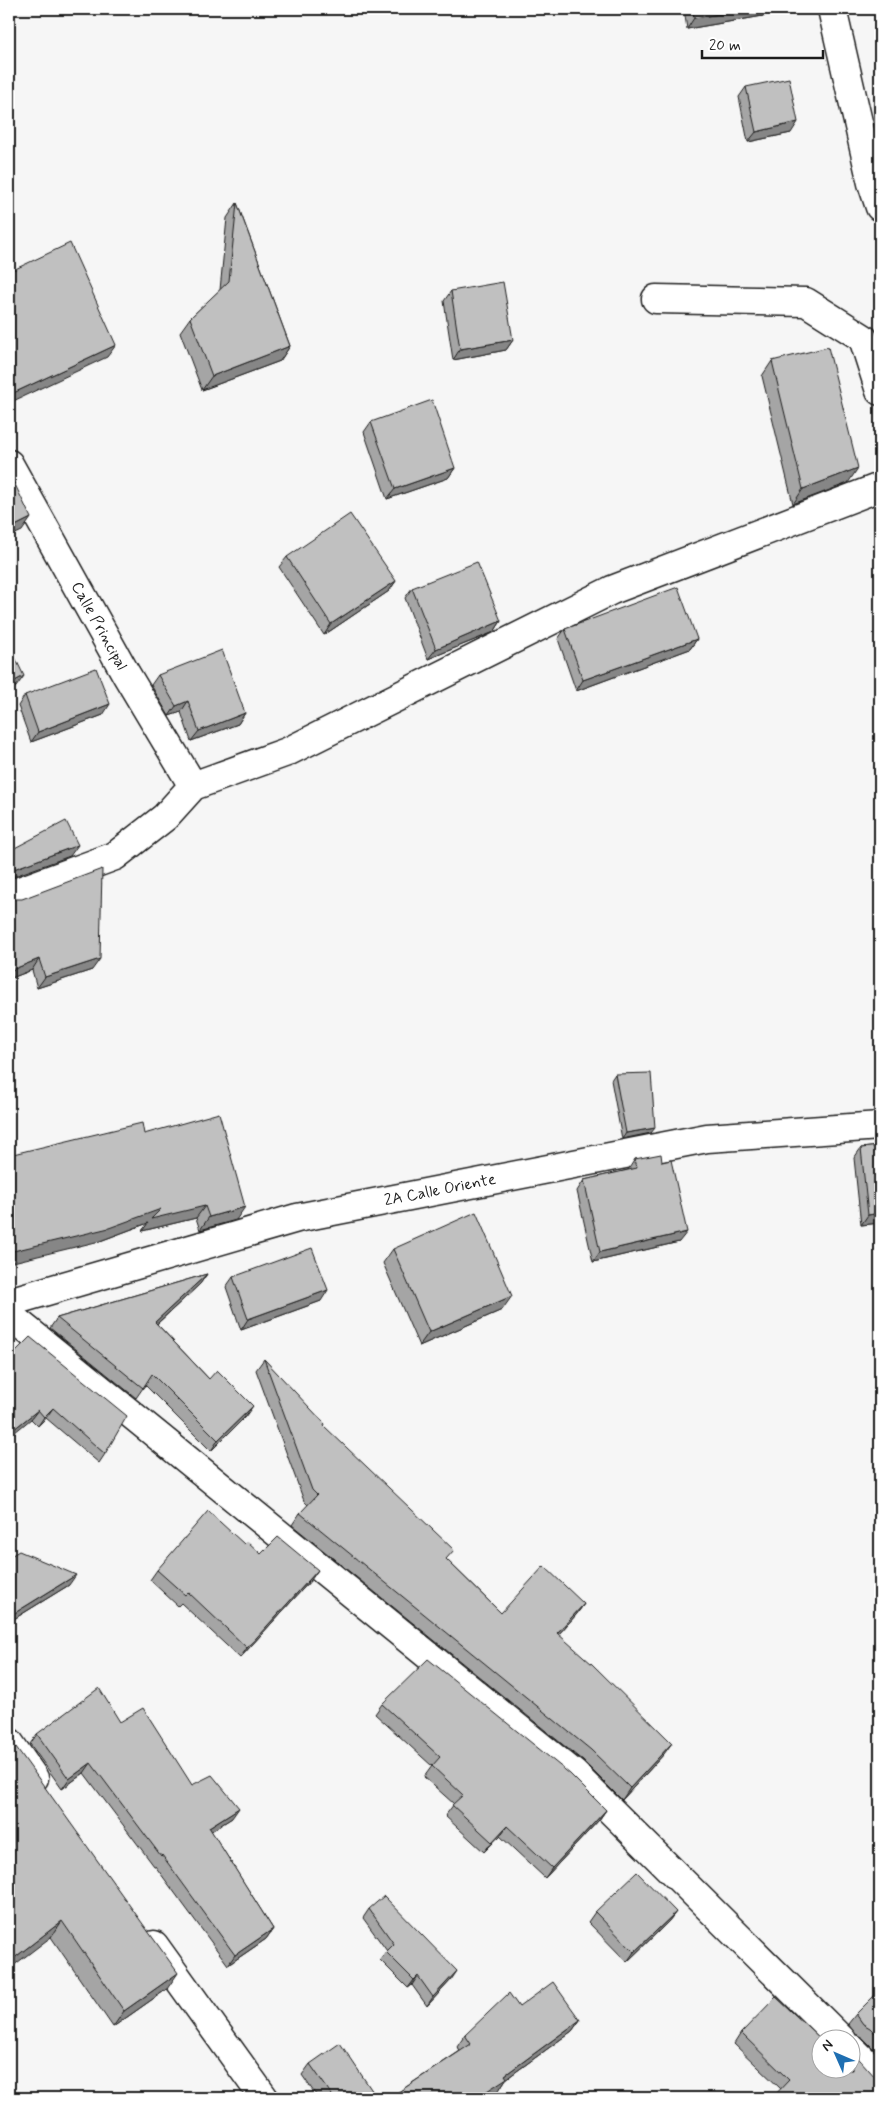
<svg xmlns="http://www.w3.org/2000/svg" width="889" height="2107" viewBox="0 0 889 2107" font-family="Mynerve,sans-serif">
<rect width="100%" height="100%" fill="#f6f6f6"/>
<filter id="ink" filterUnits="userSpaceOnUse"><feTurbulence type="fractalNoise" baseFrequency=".02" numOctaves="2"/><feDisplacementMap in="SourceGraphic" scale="10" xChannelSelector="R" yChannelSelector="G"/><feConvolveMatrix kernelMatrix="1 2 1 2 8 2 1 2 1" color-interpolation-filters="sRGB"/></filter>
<g filter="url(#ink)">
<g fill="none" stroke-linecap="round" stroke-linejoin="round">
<defs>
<path id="street" d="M832 9 872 183 880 207
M656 299 806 302 863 338 880 391
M9 464 126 674 193 786
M9 895 115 856 165 817 193 786 287 752 612 590 880 487
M9 1315 573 1773 842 2040
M9 1742 34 1778
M154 1945 264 2098
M852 2049 880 2077"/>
<path id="secondary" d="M9 1302 297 1218 707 1138 880 1126"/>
</defs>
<use href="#street" stroke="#1c1c1c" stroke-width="31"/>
<use href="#secondary" stroke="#1c1c1c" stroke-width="31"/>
<use href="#street" stroke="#fff" stroke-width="28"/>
<use href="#secondary" stroke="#fff" stroke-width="28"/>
</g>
<path fill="#a5a5a5" stroke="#1c1c1c" d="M684 9H794L792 11 687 29Z
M746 87 791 133 748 142 739 97Z
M237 203 290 346 280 361 202 390 180 332 190 318 220 290 227 218Z
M451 291 513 340 506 350 453 360 444 301Z
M772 361 848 483 793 504 762 376Z
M371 422 455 468 448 478 387 499 364 432Z
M287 557 396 581 389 591 324 635 279 567Z
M412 588 501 621 494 632 428 659 405 598Z
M565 629 697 639 690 649 576 691 558 639Z
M158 675 245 713 238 724 191 741 181 712 169 716 151 685Z
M25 695 103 715 31 742 18 706Z
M9 897 92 970 37 988 32 970 9 979Z
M615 1074 651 1133 622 1139 611 1080Z
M144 1134 236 1220 200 1230 196 1218 142 1231 148 1223 100 1241Z
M880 1146V1223L861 1225 854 1158 861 1148Z
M635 1159 662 1162 679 1242 593 1262 577 1191 584 1180 628 1170Z
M393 1249 502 1310 419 1346 383 1263Z
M207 1274 200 1284 157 1324 245 1417 211 1451 145 1385 136 1398 50 1328 57 1318Z
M233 1277 321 1301 241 1330 226 1287Z
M9 1358 105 1454 99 1463 46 1418 38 1426 31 1419Z
M264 1359 324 1427 447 1560 501 1613 584 1604 576 1615 558 1635 664 1754 622 1800 583 1761 292 1525 300 1513 308 1505 304 1501 256 1370Z
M244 1544 261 1554 311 1580 240 1658 181 1603 178 1606 150 1580 157 1570Z
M9 1557 69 1585 9 1622Z
M382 1704 606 1810 599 1820 545 1878 500 1836 484 1852 445 1816 454 1804 424 1777 432 1766 375 1714Z
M120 1722 192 1785 232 1818 211 1831 273 1929 266 1939 228 1965 155 1866H154L84 1773 62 1789 30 1744 37 1734Z
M9 1752 167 1989 113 2027 51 1937Z
M369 1909 451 1980 427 2006 412 1985 408 1988 380 1960 387 1951 363 1918Z
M595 1912H676L668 1922 627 1962 588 1922Z
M880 1990V2055L863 2038 856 2034 848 2024 856 2014Z
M519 2007 580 2020 572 2031 506 2079 499 2090 486 2098H383L391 2097 460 2051 457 2047 465 2035Z
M741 2033 822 2070 876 2078 781 2089 734 2044Z
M310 2064 377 2098H318L302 2075Z"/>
<path fill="#868686" stroke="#1c1c1c" d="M752 9H794L792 11 687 29 694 18Z
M798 122 791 133 748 142 756 132Z
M513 340 506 350 453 360 460 349Z
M116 345 107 357 9 403V395Z
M290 346 280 361 202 390 212 376Z
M455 468 448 478 387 499 395 489Z
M858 468 848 483 793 504 803 489Z
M31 518 22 531 9 537V529Z
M396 581 389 591 324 635 331 624Z
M501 621 494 632 428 659 436 649Z
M697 639 690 649 576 691 583 680Z
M24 676 16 687 9 690V684Z
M188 701 181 712 169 716 176 706Z
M110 704 103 715 31 742 38 732Z
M245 713 238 724 191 741 199 731Z
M78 845 70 856 9 878V871L11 870Z
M39 959 32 970 9 979V971Z
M100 959 92 970 37 988 45 977Z
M655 1128 651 1133 622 1139 626 1133Z
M205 1206 196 1218 142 1231 148 1223 100 1241 9 1263V1252L161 1209Z
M245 1207 236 1220 200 1230 209 1217Z
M880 1213V1223L861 1225 868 1215Z
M687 1232 679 1242 593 1262 600 1252Z
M207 1274 200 1284 148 1332 155 1322Z
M328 1290 321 1301 241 1330 248 1319Z
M512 1296 502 1310 419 1346 429 1332Z
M253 1406 245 1417 211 1451 218 1440Z
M53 1408 46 1418 38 1426 44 1417Z
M38 1410 31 1419 9 1437V1433Z
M318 1570 311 1580 240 1658 247 1648Z
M76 1575 69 1585 9 1622V1620L13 1614Z
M584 1604 576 1615 549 1645 557 1633Z
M672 1743 664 1754 622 1800 630 1788Z
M91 1763 84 1773 62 1789 69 1779Z
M239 1808 232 1818 202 1837 209 1827Z
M606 1810 599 1820 545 1878 552 1868Z
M507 1826 500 1836 484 1852 492 1842Z
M676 1912 668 1922 627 1962 634 1952Z
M62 1921 51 1937 9 1969V1962Z
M273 1929 266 1939 228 1965 235 1955Z
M457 1971 451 1980 427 2006 433 1997Z
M178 1973 167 1989 113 2027 124 2011Z
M418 1976 412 1985 408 1988 414 1980Z
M580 2020 572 2031 506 2079 499 2090 486 2098H476L505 2075Z"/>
<path fill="#c0c0c0" stroke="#1c1c1c" d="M693 9H752L694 18Z
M789 78 798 122 756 132 746 87Z
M237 203 290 346 212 376 190 318 229 281Z
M70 243 116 345 9 395V272Z
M503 282 513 340 460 349 451 291Z
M828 347 858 468 803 489 772 361Z
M432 400 455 468 395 489 371 422Z
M9 472 31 518 9 529Z
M350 514 396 581 331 624 287 557Z
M477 562 501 621 436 649 412 588Z
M678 587 697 639 583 680 565 629Z
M9 645 24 676 9 684Z
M222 650 245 713 199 731 188 701 176 706 158 675Z
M96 668 110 704 38 732 25 695Z
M66 821 78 845 11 870 9 871V850V851Z
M102 869 100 959 45 977 39 959 9 971V897L13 899H22Z
M651 1073 655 1128 626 1133 615 1074Z
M219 1113 245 1207 209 1217 205 1206 151 1219 161 1209 109 1228 9 1252V1155L142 1123 144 1134Z
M880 1146V1213L868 1215 861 1148Z
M661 1154 662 1162 671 1160 687 1232 600 1252 584 1180 637 1168 635 1159Z
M476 1212 512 1296 429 1332 393 1249Z
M312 1248 328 1290 248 1319 233 1277Z
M207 1274 155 1322 209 1379 217 1370 253 1406 218 1440 152 1374 143 1388 57 1318Z
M30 1337 127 1416 105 1454 53 1408 44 1417 38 1410 9 1433V1358Z
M264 1359 325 1424 324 1426 454 1550 446 1559 501 1613 544 1566 584 1604 557 1633 592 1664 672 1743 630 1788 591 1750 300 1513 317 1495 312 1490Z
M208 1511 244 1544 247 1541 261 1554 278 1537 318 1570 247 1648 188 1592 185 1595 157 1570Z
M19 1551 76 1575 13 1614 9 1607V1557Z
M428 1659 570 1774 606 1810 552 1868 507 1826 492 1842 452 1805 463 1795 432 1766 440 1757 382 1704Z
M99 1688 120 1722 143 1708 192 1785 212 1775 239 1808 209 1827 273 1929 235 1955 162 1855 161 1856 91 1763 69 1779 37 1734Z
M16 1747 178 1973 124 2011 62 1921 9 1962V1752Z
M637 1872 676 1912 634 1952 595 1912Z
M384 1896 457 1971 433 1997 418 1976 414 1980 386 1952 394 1944 369 1909Z
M553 1982 580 2020 505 2075 507 2078 476 2098H383L389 2094 391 2097 471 2044 465 2035 509 1993 519 2007Z
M880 1990V2038L870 2028 863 2024 856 2014Z
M776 1997 822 2040V2070H852V2051L876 2078 880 2080V2098H772L789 2080 741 2033Z
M833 2036 838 2040H829Z
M340 2043 377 2098H334L310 2064Z"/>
</g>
<g text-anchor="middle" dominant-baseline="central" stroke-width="4" stroke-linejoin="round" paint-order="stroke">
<g font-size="16" fill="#1c1c1c" stroke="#fff">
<text transform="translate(99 626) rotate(61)">Calle Principal</text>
<text transform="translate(440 1190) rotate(-11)">2A Calle Oriente</text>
</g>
</g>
<rect width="889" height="2107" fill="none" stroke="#fff" stroke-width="30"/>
<rect x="15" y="15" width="859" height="2077" fill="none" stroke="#1c1c1c" stroke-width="2" filter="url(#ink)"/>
<g transform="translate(836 2054) rotate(315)"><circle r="24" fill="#ffffff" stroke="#a4a4a4"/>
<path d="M0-4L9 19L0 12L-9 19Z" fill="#1f6fb2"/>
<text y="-8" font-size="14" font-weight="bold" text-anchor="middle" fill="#1c1c1c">N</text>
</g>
<path d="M702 50v8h121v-8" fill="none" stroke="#1c1c1c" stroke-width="2.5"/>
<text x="709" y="50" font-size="15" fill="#1c1c1c" stroke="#ffffff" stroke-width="4" paint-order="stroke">20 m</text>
</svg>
